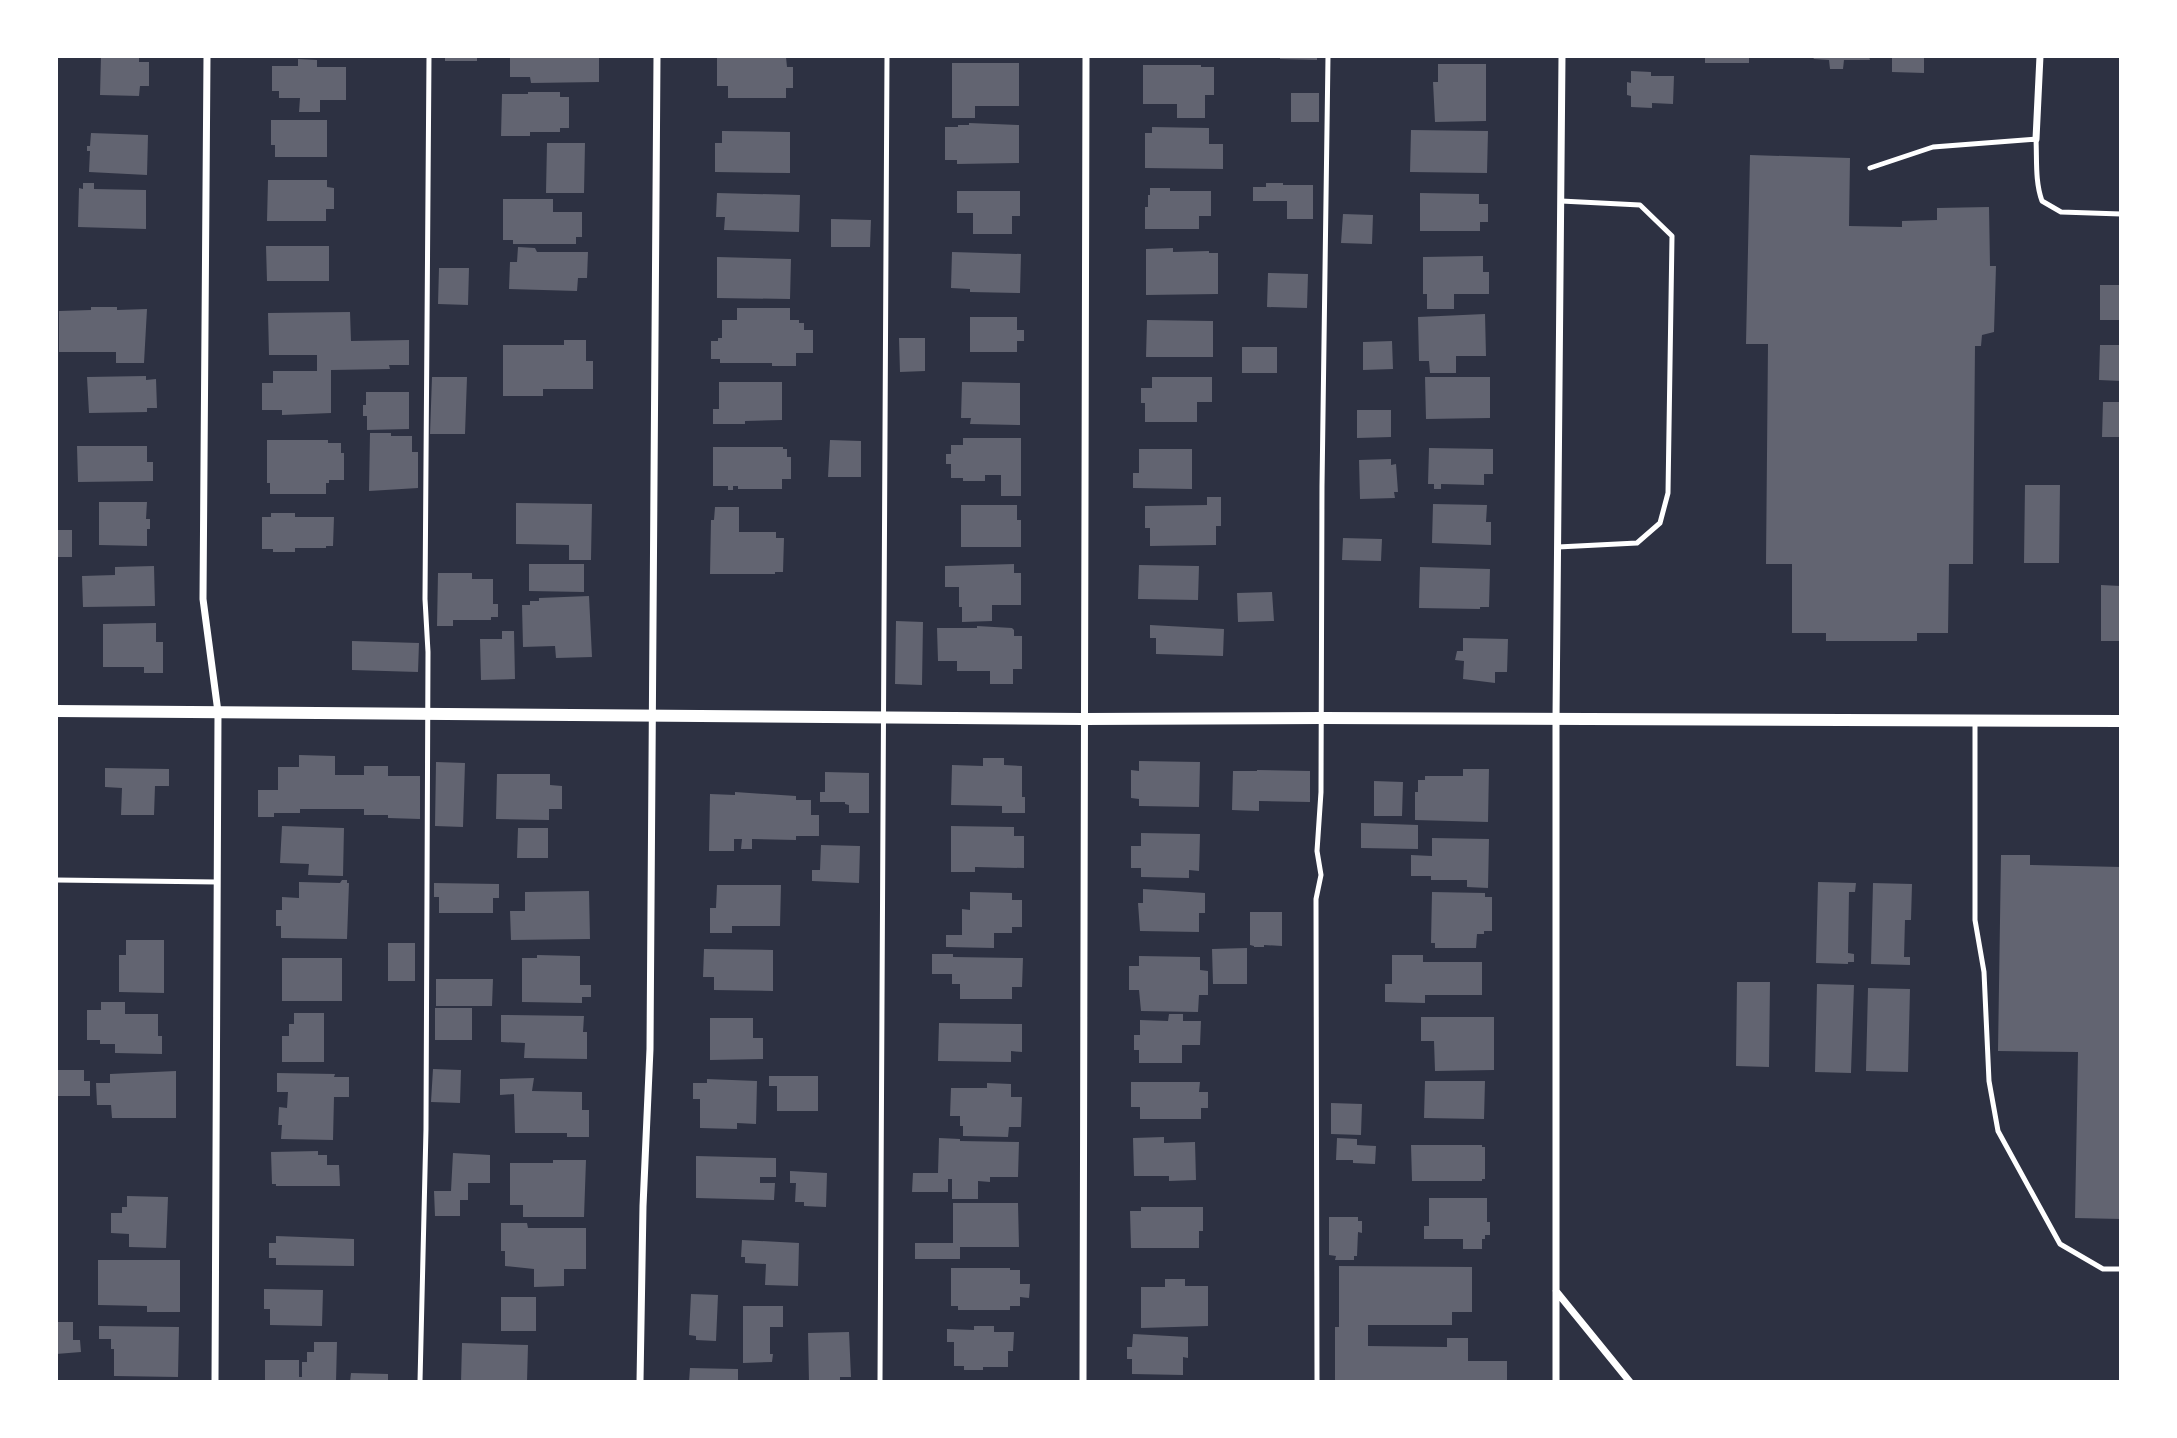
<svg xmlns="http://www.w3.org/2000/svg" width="2177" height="1438" viewBox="0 0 2177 1438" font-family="'IBM Plex Sans',sans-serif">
<rect width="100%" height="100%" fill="#2d3142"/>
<path fill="#626471" d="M101 56H139V62H149V86H140L139 96 100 95Z
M445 56H477V61H445Z
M510 56H599V82L531 83 530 77H510Z
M1280 56H1317V60L1280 59Z
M1705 56H1749V63H1705Z
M1812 56H1869L1870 60H1844L1843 69H1830L1829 60 1814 59Z
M1892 56H1924V73L1892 72Z
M717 57H786L787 67H793V88H786V98H728V86H717Z
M298 59 317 60V67H346V100H320V112H299L300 98H279V91H272V66H298Z
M952 63H1019V106H975V118H952Z
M1438 64H1486V121L1435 122 1433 82H1438Z
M1143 65H1201V67H1214V95H1205V118H1177V104H1143Z
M1631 71 1651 72V76H1674L1673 104 1652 103V108L1631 107V96L1627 95V82L1631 83Z
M528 92H560V97H569V128H560V132H530V136H501L502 94H528Z
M1291 93H1319V122H1291Z
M271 120H327V157H275V145H271Z
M969 123 1019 125V163L957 164V160H945V127H958V125H969Z
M1152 127 1209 128V144H1223V169L1145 168V133H1152Z
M1411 130 1488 131 1487 173 1410 172Z
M722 131 790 132V173L715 172V143H722Z
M91 133 148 135 147 175 89 172 90 151H87V146H90Z
M547 143H585L584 193H546Z
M1750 155 1850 158 1849 226 1902 227V221L1937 220V208L1989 207 1990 266H1996L1994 332 1982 335 1981 346H1975L1973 564H1949L1948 633H1917V641H1826V633H1792V564H1766L1768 344H1746Z
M268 180H327V187L334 188V209H326V221H267Z
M83 183H94V189L146 190V229L78 227 79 188 83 189Z
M1266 183H1283V185H1313V219H1287V201H1253V187H1266Z
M1150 188H1170V191H1211V216H1199V229H1145V207H1148V195H1150Z
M957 191H1020V216H1012V234H973V213H957Z
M717 193 800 195 799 232 724 230 725 217H716Z
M1420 193 1479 194V204H1488V222H1480V231H1420Z
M503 199H553V212H582V237H576V244H513V240H503Z
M1343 214 1373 215 1372 244 1341 243Z
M831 219 871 220 870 247H831Z
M266 246H329V281H267Z
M518 247 535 248 537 252H588L587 278H578L577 291 509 289 510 262H517Z
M1173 248V252L1209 251V253H1218V294L1146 295V249Z
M952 252 1021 254 1020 293 970 292V289L951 288Z
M1483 256V272H1489V294H1454V309H1427V294H1423V257Z
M717 257 791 259 790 299 717 298Z
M439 268H469L468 305 438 304Z
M1268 273 1308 274 1307 308 1267 307Z
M2100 285H2121V320H2100Z
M91 307H117V310L147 309 144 363H116V352H59V311L91 310Z
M737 308H790V320H799V323H804V330H813V353H796V366H772V363H720V359H711V341H718V338H722V320H737Z
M350 312 351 341 409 340V365H389L390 369 331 370V413L282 415V410H262V383H273V371H317V355H269L268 313Z
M1485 314 1486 356H1456V373H1430L1429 361H1419L1418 317Z
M970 317H1017V330H1024V341H1017V352H970Z
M1147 320 1213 321V357H1146Z
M899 338H925V371L900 372Z
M564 340H586V361H593V389H543V396H503V345H564Z
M1392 341 1393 369 1363 370V342Z
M2100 345H2121V381L2099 380Z
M1242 347H1277V373H1242Z
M146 376V380L156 379 157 408H147V412L89 413 87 377Z
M432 377H467L465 434H430Z
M1152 377H1212V402H1197V422H1145V403H1141V388H1152Z
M1425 377H1490V418L1426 419Z
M719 382H782V420L745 421V424H713V409H719Z
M962 382 1020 383V425L970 424 971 418H961Z
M366 392H409V429L367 430V416H363V405H366Z
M2103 402H2121V437H2102Z
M1357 410H1391V437L1357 438Z
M370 433H391V436H412V452H418V488L369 491Z
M963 438H1021V496H1001V475H985V481H963V478H951V464H946V454H951V445H963Z
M267 440H328V443H341V453H344V480H329V483H326V494H270V483H267Z
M830 440 861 441V477H828Z
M77 446H147V462H153V481L78 482Z
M713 447H783V449H787V457H791V479H782V489H738V486H733V490H728V486H713Z
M1429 448 1493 449V474H1484V485L1441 484V489H1434V484H1428Z
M1139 449H1192V489L1133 488V473H1139Z
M1391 459V465L1396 464 1398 492H1394L1395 498 1360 499 1359 460Z
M2025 485H2060L2059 563H2024Z
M1207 497H1221V526H1216V545L1150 546V528H1145V506L1207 505Z
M99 502H147L146 519H150V529H147V546L99 545Z
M516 503 592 504 591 560H569V545L516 544Z
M1433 504 1487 505 1486 522H1491V545L1432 543Z
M961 505H1017V520H1021V547H961Z
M715 507H739V532H776V538H784L783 572H775V574H710L711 520H714Z
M271 513H295V517H334L333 546H326V548H295V552H273V549H262V517H271Z
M56 530H72V557H56Z
M1343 538 1382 539 1381 561 1342 560Z
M529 564H584V592L529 591Z
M1014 564V573H1021V605H992V621L962 622V607H959V587H945V566Z
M1139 565 1199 566 1198 600 1138 599Z
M154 566 155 606 83 607 82 576 115 575V567Z
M1420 567 1490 569 1489 607H1480V609L1419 608Z
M438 573H472V579H493V604H498V617H491V620H453V626H437Z
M2101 585 2121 586V641H2101Z
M1272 592 1274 621 1238 622 1237 593Z
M589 596 592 657 556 658 555 646 523 647 522 605H530V601H539V598Z
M896 621 923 622 922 685 895 684Z
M156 623V642H163V673H144V667H103V624Z
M1150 625 1224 629 1223 656 1156 654V638H1150Z
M977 626 1012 628 1014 630V636H1022V669H1013V684H990V671H957V661H938L937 628H977Z
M502 631H514L515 679 481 680 480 639H502Z
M1463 638 1508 639 1507 672H1495V683L1463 679 1464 661 1455 660 1457 651H1463Z
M352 641 419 643 418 672 352 670Z
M299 755 335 756V775H364V766H388V776H420V819L388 818V815H364V809H300V813H274V817H258V790H278V767H299Z
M983 758H1004V765L1022 766V797H1025V813H1002V806L951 805 952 765 983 766Z
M1139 761 1200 762 1199 807 1139 806V799L1131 798V770L1139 771Z
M436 762 465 763 463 827 435 826Z
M105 768 169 769V786H155L154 815H121L122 788 105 787Z
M1463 769H1489L1488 822 1415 820V792H1418V780H1425V776H1463Z
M1257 770 1310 771V802L1259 801V811L1232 810 1233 771H1257Z
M825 772 869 773V813H849V805L845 804V802H820V792H825Z
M497 774H550V785L562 786V809H549V820L496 819Z
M1374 781 1403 782 1402 816H1374Z
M735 792 796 796V800H811V815H819V836H796V840L752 839V849H741L742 839H734V851H709L710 794 735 795Z
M1361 823 1418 825V849L1361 848Z
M282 826 344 828 343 876 308 875 309 864 280 863Z
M951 826 1014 827V836H1024V868L975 867V872H951Z
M518 828H548V858H517Z
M1141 833 1200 834 1199 871 1189 870V878L1141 877V868H1131V846H1141Z
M1432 838 1489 839 1488 888 1467 887V880H1431V876H1411V855L1432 856Z
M821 845 860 846 859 883 812 881V870H820Z
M2001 855H2030V865L2121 867V1219L2075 1218 2078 1052 1998 1051Z
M342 880H347V883H349L347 939 281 938V926H276V910H282V897L299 898V882L340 883Z
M1818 882 1856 883 1855 892H1849L1848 953 1854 954V962H1848V964L1816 963Z
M434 883 499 884V898H493V913H439V897H434Z
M1873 883 1912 884 1911 920H1905L1904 957H1910V965L1871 964Z
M717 885H781L780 926H732V933H710V908H716Z
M1143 889 1205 893V913H1199V932L1140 931 1138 903H1143Z
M589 891 590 939 511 940 510 911H525V892Z
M970 892 1012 893V900H1022V927H1012V933H994V948L946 947V935H962V909L970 910Z
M1432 892 1485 893V897H1492V931H1484V934H1477L1476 948H1435V943H1431Z
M1250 912H1282V946L1264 945V947H1254V946L1250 945Z
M126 940H164V993L119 992V955H126Z
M388 943H415V981H388Z
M1247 948V984H1213L1212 949Z
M704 949 773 950V991L714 990V977H703Z
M932 954H953V957L1023 958 1022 987H1012V999H960V984H952V974H932Z
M537 955 580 956V985H591V997H582V1003L522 1002V958H537Z
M1392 955H1423V962H1482V995H1425V1003L1385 1002V984H1392Z
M1139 956 1200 957V970L1208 971V995H1199L1198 1012 1141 1011 1139 990H1129V966H1139Z
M282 958H342V1001H282Z
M436 979H493L492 1006H436Z
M1737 982H1770L1769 1067 1736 1066Z
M1817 984 1854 985 1851 1073 1815 1072Z
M1868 988 1910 989 1908 1072 1866 1071Z
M101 1002H125V1014H158V1036H162V1054L115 1053V1044H100V1040H87V1010H101Z
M435 1008H472V1040H435Z
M294 1013H324V1062H282V1036H289V1024H294Z
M1169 1014H1183V1021H1201L1200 1045H1182V1063H1139V1050H1134V1035H1140V1020L1168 1021Z
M501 1015 584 1016 583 1032H587V1059L524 1058 525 1043 501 1042Z
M1421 1017H1494V1070L1435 1071 1434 1041H1421Z
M710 1018H753V1038H763V1059L710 1060Z
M939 1023 1022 1024V1052L1011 1051V1062L938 1061Z
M433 1069 461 1070 460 1103 431 1102Z
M56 1070H84V1081H90V1096H56Z
M176 1071V1118H112L111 1105H97L96 1083H110V1074Z
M277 1073 335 1074 334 1077H349V1097H334L333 1140 281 1139 282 1125H278L279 1107 287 1108 288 1092H277Z
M769 1076H818V1111H777V1086H769Z
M534 1078 532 1091 582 1092V1110H589V1137H567V1133H515L514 1094 500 1095V1079Z
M707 1079 757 1081 756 1124 737 1123V1129L700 1128V1099H693V1083H707Z
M1425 1081H1485L1484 1119 1424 1118Z
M1131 1082H1200L1199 1092H1208V1108H1201V1119H1140V1107H1131Z
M987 1083 1011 1084V1097H1022L1021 1127H1009L1008 1137 963 1136V1126H960V1116H950L951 1088H987Z
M1331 1103 1362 1104 1361 1135 1331 1134Z
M1164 1137V1143L1195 1142 1196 1180 1169 1181V1176H1134L1133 1138Z
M939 1138 960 1139V1141L1019 1142 1018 1177H990V1182L978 1181V1199H952V1179H948V1192H912L913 1173H938Z
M1337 1138 1357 1139V1145L1376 1146 1375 1164 1353 1163V1160H1336Z
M1411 1145H1482V1147H1485V1179H1482V1181H1412Z
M318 1151V1155H327V1165H339L340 1186H276V1184H272L271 1152Z
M453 1153 490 1155V1183H468V1200H460V1216H435L434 1191H451Z
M696 1156 776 1158V1177H760V1183H775L774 1200 696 1198Z
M553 1160H586L584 1217H523V1205H510V1163H553Z
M790 1171 827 1173 826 1207 804 1206V1202H795L796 1183H790Z
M127 1196 168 1197 166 1248 129 1247V1234L111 1233V1213H122V1207H127Z
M1429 1198H1487V1222H1490V1235H1485V1239H1482V1249H1463V1239H1424V1226H1429Z
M953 1203H1018L1019 1247H960V1259H915V1243H953Z
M1141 1207H1203V1231H1199V1248H1131L1130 1211H1141Z
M1329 1217H1358V1221H1362V1233L1358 1232 1357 1256H1354V1260H1335L1336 1256 1329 1255Z
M501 1223H527L528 1228H586V1269H564V1286L534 1287V1269L505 1266V1251H501Z
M276 1236 354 1239V1266L276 1265V1258H269V1243H276Z
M742 1240 799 1243 798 1286 765 1285 766 1264 745 1263V1257H741Z
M98 1260H180V1312H147V1306L98 1305Z
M1339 1266 1472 1267V1312H1452V1325H1368V1346L1447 1347V1338H1468V1361H1507V1382H1335V1327H1339Z
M951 1268H1010V1270H1020V1284H1030L1029 1298 1020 1297V1306H1010V1310H958V1306H951Z
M1165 1279H1185V1286H1208V1326L1141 1328V1287H1165Z
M264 1289 323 1290 322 1326 270 1325V1309H264Z
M691 1294 718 1295 716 1341 696 1340V1336L689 1335Z
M501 1297H536V1331H501Z
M743 1306H783V1327H770V1354H773L772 1362 743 1363Z
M56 1322H73V1340H80L81 1352 56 1354Z
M99 1326 179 1327 178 1377 114 1376V1349H111V1339H99Z
M974 1326H994V1332H1014L1013 1351H1008V1367H983V1370H964V1366H954V1342H947V1329L974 1330Z
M849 1332 851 1377H840V1382H809L808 1333Z
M1133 1334 1188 1337V1358L1183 1357V1375L1132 1374V1359H1127V1347H1132Z
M314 1342H337L336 1382H265V1360H299V1377H302V1362H307V1352H314Z
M462 1343 528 1345 527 1382H461Z
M690 1368 738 1369V1382H689Z
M351 1373 388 1374V1382H350Z"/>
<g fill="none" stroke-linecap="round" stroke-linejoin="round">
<path stroke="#fff" stroke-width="5" d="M1870 168 1933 147 2036 139C2037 160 2035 182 2042 201L2061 212 2121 214
M1558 547 1637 543 1660 523 1668 493 1672 236 1640 205 1561 201
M1975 723V920L1984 972 1989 1081 1998 1131 2060 1244 2103 1269H2121
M56 880 217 882
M420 1382 426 1129 428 652 425 599 429 56
M880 1382 887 56
M1317 1382 1316 899 1321 875 1317 851 1321 792 1322 486 1328 56"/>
<path stroke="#fff" stroke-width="7" d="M207 56 203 599 218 712 215 1382
M2036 139 2040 56
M1556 1291 1630 1382
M640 1382 643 1206 650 1049 657 56
M1083 1382 1086 56
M1556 1382V719L1562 56"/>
<path stroke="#fff" stroke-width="12" d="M56 711 1083 719 1322 718 2121 721"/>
</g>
<rect width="2177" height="1438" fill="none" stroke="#ffffff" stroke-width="116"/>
</svg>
